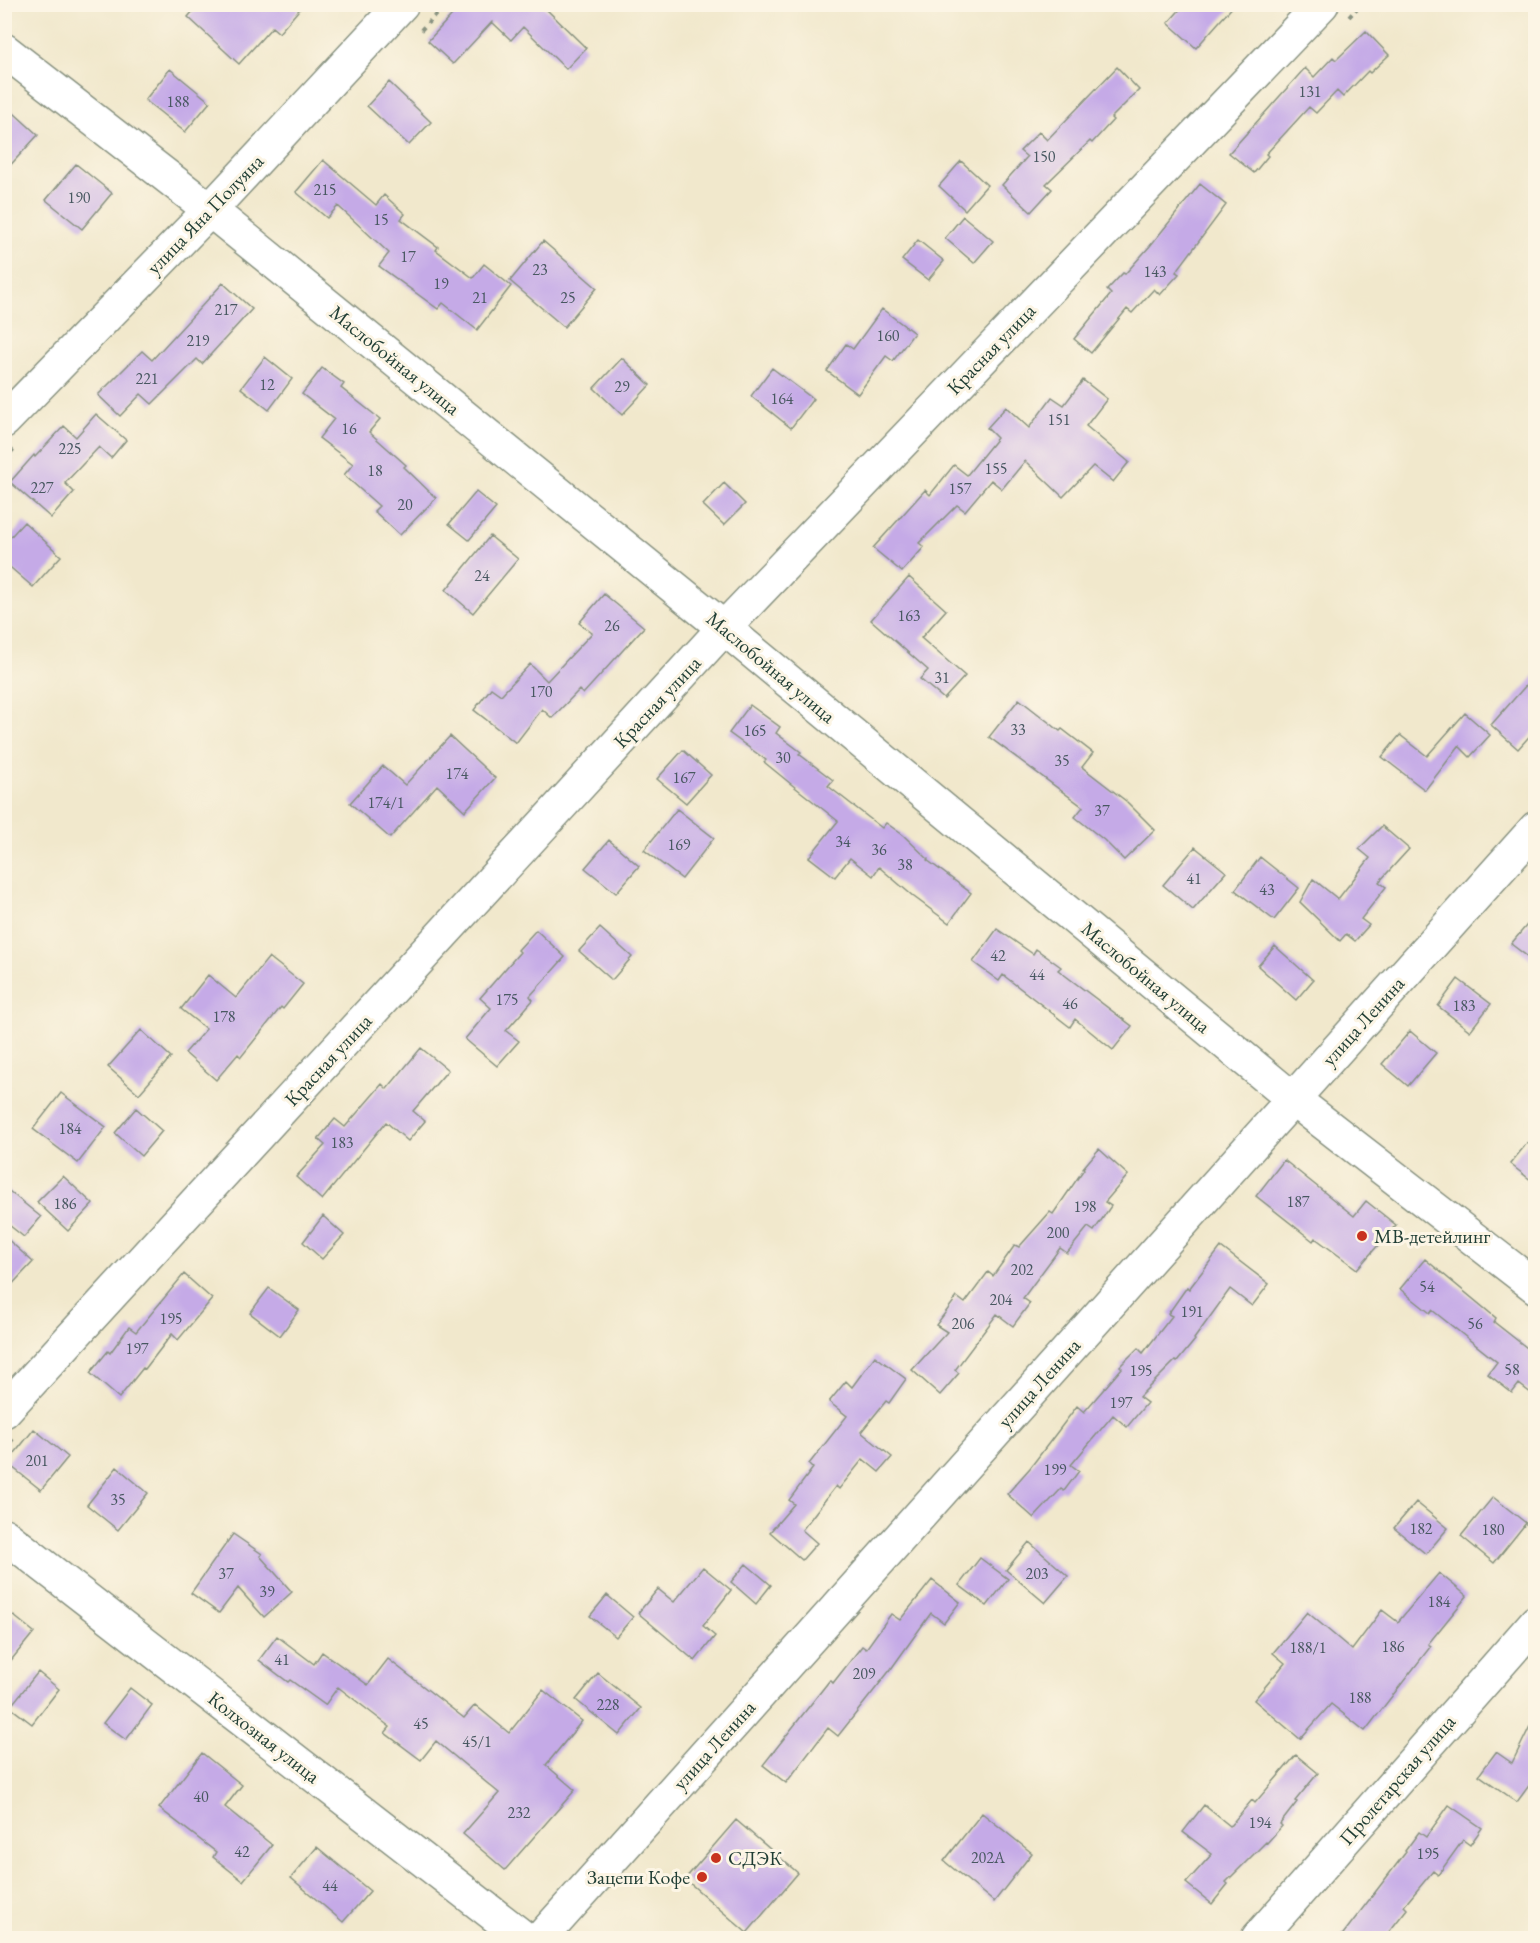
<svg xmlns="http://www.w3.org/2000/svg" width="1540" height="1943" viewBox="0 0 1540 1943" font-family="'EB Garamond',serif">
<rect width="100%" height="100%" fill="#fcf5e5"/>
<filter id="ink" filterUnits="userSpaceOnUse"><feTurbulence type="fractalNoise" baseFrequency=".0167" numOctaves="2"/><feDisplacementMap in="SourceGraphic" scale="12" xChannelSelector="R" yChannelSelector="G"/><feConvolveMatrix kernelMatrix="1 2 1 2 8 2 1 2 1" color-interpolation-filters="sRGB"/></filter>
<filter id="wash" filterUnits="userSpaceOnUse"><feTurbulence type="fractalNoise" baseFrequency=".008" numOctaves="4" result="noise"/><feDisplacementMap in="SourceGraphic" scale="24" xChannelSelector="R" yChannelSelector="G"/><feGaussianBlur stdDeviation="1.35" result="paint"/><feColorMatrix in="noise" values="0 0 0 0 0 0 0 0 0 0 0 0 0 0 0 0 0 1.4 0 .05"/><feComposite in="paint" operator="in"/></filter>
<g filter="url(#wash)">
<rect width="100%" height="100%" fill="#f1e8cc"/>
<g id="blocks">
<path fill="#c5aae7" d="M199 4H304L279 33 272 27 239 64 188 17Z
M462 4H544L543 6 586 48 566 69 523 27 511 40 492 22 453 64 428 41Z
M1185 4H1235L1196 48 1168 23Z
M1366 31 1389 55 1370 73 1368 71 1343 97 1337 91 1316 113 1309 107 1266 154 1268 156 1254 173 1229 153 1305 68 1314 77 1333 57 1336 60Z
M1117 67 1139 90 1111 118 1113 120 1092 143 1090 141 1046 184 1052 189 1031 212 1002 185 1027 157 1020 151 1039 132 1047 140Z
M170 69 210 102 185 132 145 100Z
M389 82 431 122 409 145 367 106Z
M4 104 38 135 4 172Z
M323 160 376 205 384 195 405 214 401 219 438 247 436 250 473 278 484 264 511 286 477 330 443 303 438 309 379 266 389 253 338 206 327 218 296 192Z
M961 161 987 185 965 210 939 186Z
M76 164 112 193 82 229 46 200Z
M1200 184 1226 205 1176 272 1179 274 1160 295 1154 289 1132 313 1127 309 1091 353 1074 339 1111 294 1107 290 1123 273 1125 274 1150 246Z
M963 216 993 241 974 263 945 238Z
M918 240 944 261 928 280 902 260Z
M543 241 597 288 564 327 510 281Z
M223 283 252 309 202 364 197 359 152 404 141 394 120 416 98 395 142 351 152 360Z
M882 309 914 333 893 361 886 356 858 394 827 371 846 344 853 349Z
M265 357 292 379 269 410 241 388Z
M622 358 650 385 622 415 594 388Z
M322 368 344 384 341 388 380 419 369 432 406 465 404 467 436 498 400 535 374 511 379 506 344 475 353 464 319 438 334 419 302 394Z
M772 368 813 399 791 428 751 396Z
M1083 380 1107 399 1086 426 1129 462 1113 482 1093 466 1063 497 1025 461 1002 489 991 480 965 511 957 505 919 543 924 547 902 572 873 548 925 490 930 495 954 465 967 475 997 438 987 428 1006 407 1029 428 1052 397 1064 405Z
M96 414 126 440 111 458 99 447 65 483 74 492 51 518 10 482 34 455 35 457 64 426 76 437Z
M724 483 745 504 724 525 703 505Z
M476 492 496 508 469 540 449 524Z
M24 522 61 556 33 587 4 562V544Z
M490 536 518 559 473 613 446 590Z
M909 577 946 610 921 638 965 676 944 699 920 679 928 670 871 620Z
M604 594 644 627 583 694 579 690 552 718 542 709 516 743 474 710 491 688 501 695 530 664 547 681 592 633 579 623Z
M1536 674V729L1518 749 1491 725Z
M1019 699 1060 731 1062 729 1093 753 1082 767 1126 801 1155 830 1124 860 1104 840 1075 817 1083 807 989 737Z
M750 705 780 727 776 733 801 752 799 754 833 780 828 786 882 828 886 823 903 835 928 859 927 860 971 893 949 923 914 897 879 867 873 876 850 858 835 877 809 857 838 821 791 784 764 762 766 760 729 733Z
M1465 713 1490 735 1470 757 1459 746 1425 790 1382 757 1400 735 1427 756Z
M450 736 495 778 465 811 437 785 390 838 350 803 383 766 405 785Z
M683 750 711 775 686 803 657 779Z
M677 809 714 838 682 879 644 850Z
M1382 826 1409 849 1379 882 1386 887 1361 919 1369 925 1355 941 1346 934 1340 941 1300 902 1313 879 1338 899 1370 858 1359 849Z
M609 840 639 866 616 893 585 868Z
M1195 847 1226 872 1193 910 1163 885Z
M1260 857 1299 888 1274 920 1235 890Z
M1536 914V963L1511 944Z
M600 928 632 957 612 980 579 951Z
M997 929 1033 954 1036 949 1061 967 1058 970 1132 1026 1113 1050 1075 1019 1070 1027 1003 975 999 981 973 962Z
M536 930 565 957 530 996 533 1000 506 1031 519 1041 497 1066 465 1039 491 1008 480 998 520 952 518 950Z
M1275 946 1313 980 1296 1000 1258 966Z
M269 957 303 984 283 1009 281 1007 241 1057 238 1054 216 1080 185 1053 206 1029 181 1009 208 975 236 998Z
M1458 979 1491 1004 1470 1031 1438 1006Z
M141 1030 171 1057 139 1094 108 1067Z
M1410 1031 1436 1053 1408 1086 1382 1064Z
M421 1048 448 1070 413 1111 425 1121 408 1141 386 1122 322 1200 296 1177 325 1145 318 1139 335 1119 345 1127 382 1084 387 1089Z
M61 1093 106 1127 78 1163 33 1129Z
M136 1108 162 1131 141 1156 115 1133Z
M1536 1132V1184L1510 1164Z
M1099 1149 1128 1175 1105 1202 1111 1206 1094 1231 1088 1227 1067 1253 1060 1248 1023 1298 1030 1303 1013 1326 997 1314 955 1370 959 1373 940 1395 912 1370 947 1332 936 1325 957 1297 965 1303 988 1272 993 1276 1015 1245 1019 1247 1050 1212 1053 1214 1084 1169 1083 1168Z
M1284 1160 1354 1216 1366 1201 1396 1225 1357 1269 1315 1238 1313 1241 1256 1196Z
M63 1176 93 1204 68 1231 37 1202Z
M4 1187 41 1217 24 1237 4 1221Z
M323 1216 344 1235 322 1259 303 1242Z
M4 1236 33 1262 4 1293Z
M1221 1247 1269 1284 1252 1306 1230 1289 1194 1339 1195 1340 1177 1362 1175 1361 1139 1397 1147 1403 1127 1427 1113 1415 1071 1465 1079 1471 1064 1491 1061 1489 1034 1518 1007 1494 1030 1468 1077 1406 1084 1412 1122 1368 1120 1366 1138 1348 1143 1353 1172 1316 1168 1314 1187 1287 1189 1289Z
M1425 1259 1496 1318 1494 1322 1536 1355V1397L1519 1384 1512 1393 1488 1374 1497 1362 1432 1310 1430 1313 1400 1289Z
M184 1274 212 1299 178 1340 172 1334 145 1369 143 1368 119 1398 90 1373 108 1351 110 1353 129 1327 136 1332Z
M269 1288 299 1310 280 1336 250 1313Z
M875 1356 906 1379 889 1403 886 1401 861 1432 892 1457 879 1472 863 1459 839 1489 836 1486 802 1530 817 1543 802 1560 770 1532 794 1504 789 1500 813 1468 809 1464 847 1416 829 1402 846 1381 852 1387Z
M34 1429 68 1457 41 1490 7 1463Z
M117 1467 148 1493 118 1530 87 1505Z
M1493 1497 1526 1523 1494 1563 1461 1536Z
M1416 1502 1448 1528 1426 1554 1394 1528Z
M233 1534 262 1554 260 1556 292 1592 264 1617 238 1588 219 1613 191 1593Z
M1029 1542 1068 1576 1045 1603 1006 1570Z
M980 1558 1008 1579 987 1606 959 1585Z
M746 1564 771 1585 756 1604 731 1582Z
M703 1567 731 1590 703 1626 715 1636 695 1661 638 1613 658 1589 674 1602Z
M1439 1573 1467 1596 1428 1644 1431 1646 1365 1731 1331 1704 1300 1739 1254 1700 1285 1663 1273 1653 1307 1612 1352 1650 1382 1610 1398 1622Z
M932 1580 960 1602 944 1623 931 1613 891 1669 838 1736 828 1728 786 1783 763 1765 830 1680 833 1683 862 1646 866 1649 891 1614 900 1620Z
M607 1595 633 1617 616 1637 590 1616Z
M4 1608 34 1632 4 1669Z
M277 1636 314 1664 322 1652 368 1685 388 1659 464 1718 475 1705 509 1733 543 1690 582 1721 546 1765 575 1790 505 1870 463 1834 499 1793 436 1741 421 1760 385 1733 390 1727 338 1687 325 1705 290 1680 288 1682 259 1660Z
M38 1672 59 1689 32 1724 10 1707Z
M598 1673 641 1708 619 1735 576 1700Z
M130 1688 152 1705 126 1740 103 1723Z
M1536 1714V1776L1517 1802 1479 1775 1496 1752 1512 1763Z
M202 1753 242 1785 225 1807 272 1845 243 1881 213 1857 216 1852 159 1808Z
M1296 1755 1318 1773 1295 1801 1297 1802 1280 1824 1282 1826 1267 1843 1266 1842 1226 1882 1228 1884 1212 1904 1186 1883 1212 1854 1183 1832 1204 1805 1230 1826 1252 1800 1255 1803Z
M1449 1805 1482 1828 1470 1845 1463 1840 1438 1875 1433 1871 1404 1906 1407 1909 1384 1938H1340L1406 1852 1405 1851 1419 1832 1426 1837Z
M982 1813 1032 1853 994 1902 944 1861Z
M736 1820 798 1873 747 1933 685 1879Z
M317 1847 370 1891 343 1922 291 1878Z"/>
</g>
</g>
<g filter="url(#ink)">
<use href="#blocks" fill-opacity="0" stroke="#889280" stroke-width="1.5"/>
<g fill="none" stroke-linecap="round" stroke-linejoin="round">
<defs>
<path id="minor" d="M4 50 210 210 724 628 1293 1099 1536 1287
M4 421 210 210 402 4
M4 1411 724 628 1322 4
M4 1535 524 1938
M541 1938 1536 828
M1258 1938 1536 1622"/>
</defs>
<use href="#minor" stroke="#889280" stroke-width="36"/>
<path stroke="#889280" stroke-width="4" stroke-dasharray="4.5 4.5" stroke-linecap="butt" d="M1349 17 1361 4
M421 30 446 4
M4 459 15 448
M4 1449 13 1439"/>
<use href="#minor" stroke="#fff" stroke-width="33"/>
</g>
</g>
<g fill="#c8321e" stroke="#fcf5e5" stroke-width="2">
<circle cx="1362" cy="1236" r="6"/>
<circle cx="716" cy="1858" r="6"/>
<circle cx="702" cy="1877" r="6"/>
</g>
<g text-anchor="middle" dominant-baseline="central" stroke-width="6" stroke-linejoin="round" paint-order="stroke">
<g font-size="16" fill="#485861">
<text x="1310" y="91">131</text>
<text x="178" y="101">188</text>
<text x="1044" y="156">150</text>
<text x="325" y="189">215</text>
<text x="79" y="197">190</text>
<text x="381" y="219">15</text>
<text x="408" y="256">17</text>
<text x="540" y="269">23</text>
<text x="1155" y="271">143</text>
<text x="441" y="283">19</text>
<text x="480" y="297">21</text>
<text x="568" y="297">25</text>
<text x="226" y="309">217</text>
<text x="888" y="335">160</text>
<text x="198" y="340">219</text>
<text x="147" y="378">221</text>
<text x="267" y="384">12</text>
<text x="622" y="386">29</text>
<text x="782" y="398">164</text>
<text x="1059" y="419">151</text>
<text x="349" y="428">16</text>
<text x="70" y="448">225</text>
<text x="996" y="468">155</text>
<text x="375" y="470">18</text>
<text x="42" y="487">227</text>
<text x="960" y="488">157</text>
<text x="405" y="504">20</text>
<text x="482" y="575">24</text>
<text x="909" y="615">163</text>
<text x="612" y="625">26</text>
<text x="942" y="677">31</text>
<text x="541" y="691">170</text>
<text x="1018" y="729">33</text>
<text x="755" y="730">165</text>
<text x="783" y="757">30</text>
<text x="1062" y="760">35</text>
<text x="457" y="773">174</text>
<text x="684" y="777">167</text>
<text x="386" y="802">174/1</text>
<text x="1102" y="810">37</text>
<text x="843" y="841">34</text>
<text x="679" y="844">169</text>
<text x="879" y="849">36</text>
<text x="905" y="864">38</text>
<text x="1194" y="878">41</text>
<text x="1267" y="889">43</text>
<text x="998" y="955">42</text>
<text x="1037" y="974">44</text>
<text x="507" y="999">175</text>
<text x="1070" y="1003">46</text>
<text x="1464" y="1005">183</text>
<text x="224" y="1016">178</text>
<text x="70" y="1128">184</text>
<text x="342" y="1142">183</text>
<text x="1298" y="1201">187</text>
<text x="65" y="1203">186</text>
<text x="1085" y="1206">198</text>
<text x="1058" y="1232">200</text>
<text x="1022" y="1269">202</text>
<text x="1427" y="1286">54</text>
<text x="1001" y="1299">204</text>
<text x="1192" y="1311">191</text>
<text x="171" y="1318">195</text>
<text x="963" y="1323">206</text>
<text x="1475" y="1323">56</text>
<text x="137" y="1348">197</text>
<text x="1512" y="1369">58</text>
<text x="1141" y="1370">195</text>
<text x="1121" y="1402">197</text>
<text x="37" y="1460">201</text>
<text x="1055" y="1469">199</text>
<text x="118" y="1499">35</text>
<text x="1421" y="1528">182</text>
<text x="1493" y="1529">180</text>
<text x="226" y="1573">37</text>
<text x="1037" y="1573">203</text>
<text x="267" y="1591">39</text>
<text x="1439" y="1601">184</text>
<text x="1393" y="1646">186</text>
<text x="1308" y="1647">188/1</text>
<text x="282" y="1659">41</text>
<text x="864" y="1673">209</text>
<text x="1360" y="1697">188</text>
<text x="608" y="1704">228</text>
<text x="421" y="1723">45</text>
<text x="477" y="1741">45/1</text>
<text x="201" y="1796">40</text>
<text x="519" y="1812">232</text>
<text x="1260" y="1822">194</text>
<text x="242" y="1851">42</text>
<text x="1428" y="1853">195</text>
<text x="988" y="1857">202А</text>
<text x="330" y="1885">44</text>
</g>
<g font-size="20" fill="#1f3d34" stroke="#fcf5e5">
<text transform="translate(205 214) rotate(-46)">улица Яна Полуяна</text>
<text transform="translate(991 349) rotate(-46)">Красная улица</text>
<text transform="translate(395 360) rotate(39)">Маслобойная улица</text>
<text transform="translate(771 667) rotate(40)">Маслобойная улица</text>
<text transform="translate(657 702) rotate(-47)">Красная улица</text>
<text transform="translate(1146 977) rotate(40)">Маслобойная улица</text>
<text transform="translate(1363 1021) rotate(-48)">улица Ленина</text>
<text transform="translate(328 1060) rotate(-47)">Красная улица</text>
<text transform="translate(1039 1383) rotate(-48)">улица Ленина</text>
<text transform="translate(264 1737) rotate(38)">Колхозная улица</text>
<text transform="translate(714 1745) rotate(-48)">улица Ленина</text>
<text transform="translate(1397 1780) rotate(-49)">Пролетарская улица</text>
</g>
<g font-size="20" fill="#1f3d34" stroke="#fcf5e5" text-anchor="start">
<text x="1374" y="1236">MB-детейлинг</text>
<text x="728" y="1858">СДЭК</text>
<text x="690" y="1877" text-anchor="end">Зацепи Кофе</text>
</g>
</g>
<rect width="1540" height="1943" fill="none" stroke="#fcf5e5" stroke-width="24"/>
</svg>
